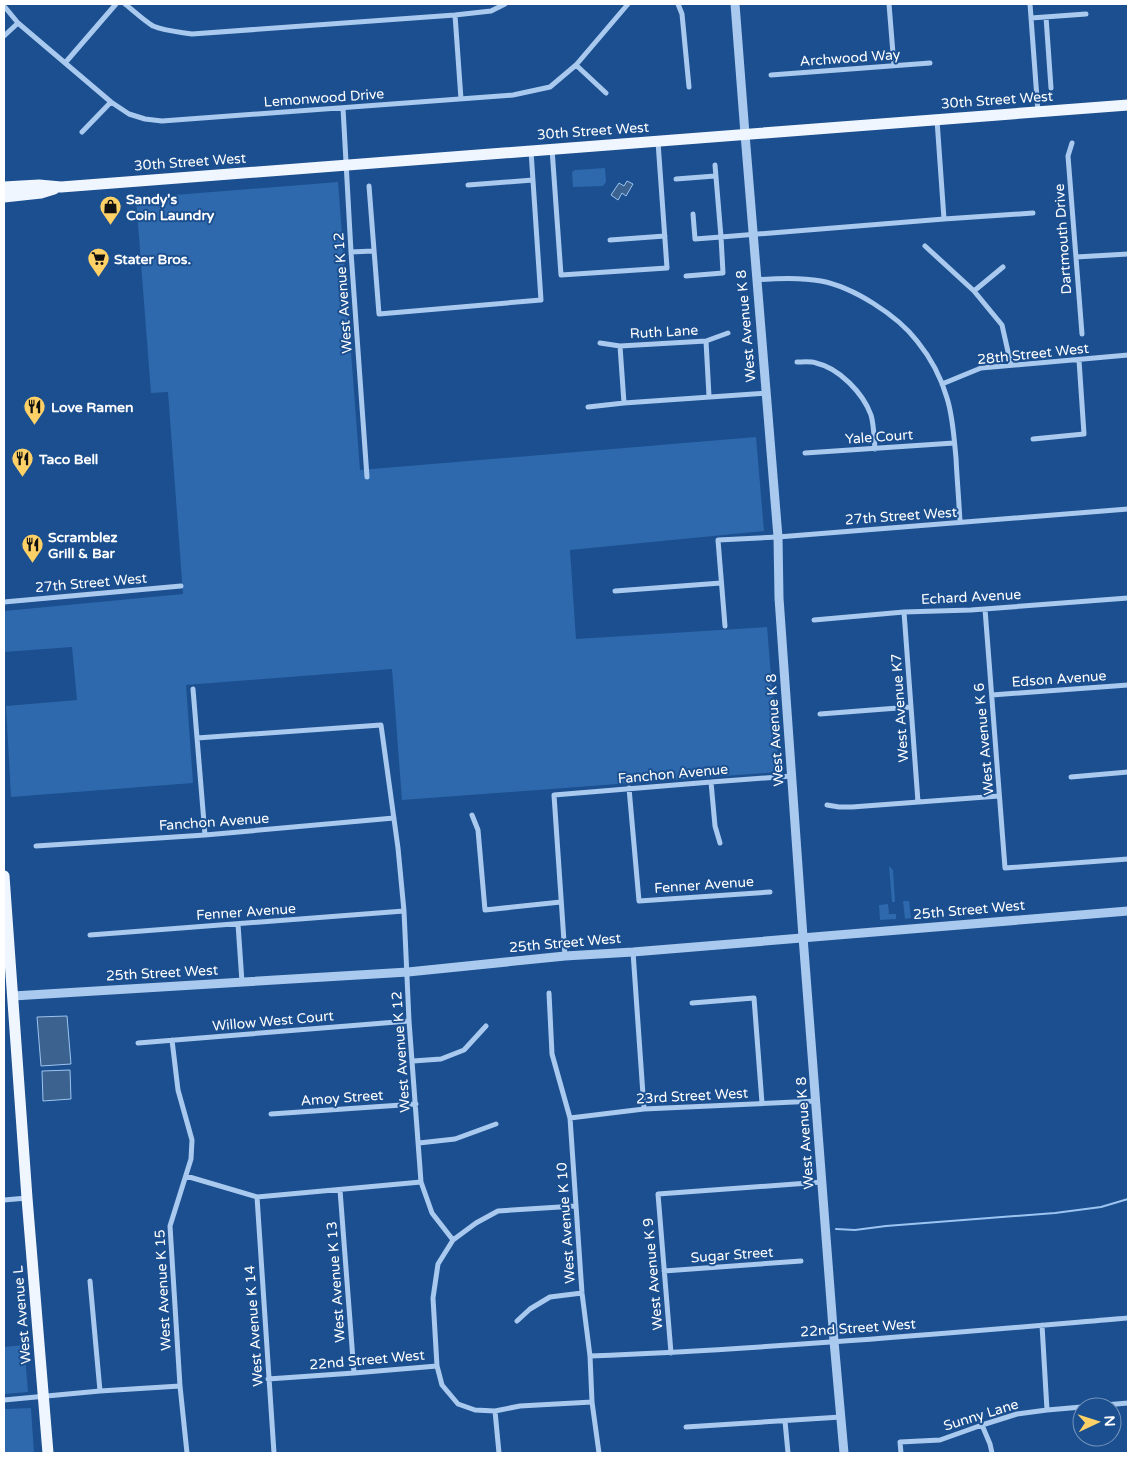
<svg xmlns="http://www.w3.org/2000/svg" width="1132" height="1457" viewBox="0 0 1132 1457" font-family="'Varela Round',sans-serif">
<rect width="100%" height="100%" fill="#1b4f8f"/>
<path fill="#2e69ad" d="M605 168 606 182 603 186 573 187 572 172 575 170Z
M338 182 360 470 756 437 764 531 570 550 576 639 767 627 779 772 402 800 392 669 186 685 193 783 11 797 6 706 77 700 72 647 4 652V611L183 594 168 392 151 393 136 198Z
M889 866 893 870 895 902H892Z
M903 901H909L911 918 905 919Z
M888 904 889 913 888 914H896V919L880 920 879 905Z
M24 1345 28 1392 4 1394V1347Z
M31 1408 34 1453H4V1409Z"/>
<path fill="#3c6290" stroke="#9cc4f0" d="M627 181 633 184 626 196 622 193 618 200 611 195 619 183 624 186Z
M67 1016 71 1064 41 1066 37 1017Z
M70 1070 71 1099 43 1101 42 1071Z"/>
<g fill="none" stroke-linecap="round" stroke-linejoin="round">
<path stroke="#9cc4f0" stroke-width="2" d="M836 1229 855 1230 886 1226 1055 1213 1101 1207 1128 1199"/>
<path stroke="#a9c9ee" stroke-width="5" d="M125 4C134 11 143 20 153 26 165 31 180 32 192 34L455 15 491 11 505 4
M678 4 682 14 689 87
M889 4 894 66
M1030 4 1038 112
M4 6 18 23 111 102 129 114 145 119 162 121 513 95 550 87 576 65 628 4
M455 15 461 99
M1046 17 1051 88
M1031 18 1086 14
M4 36 18 23
M65 63 116 4
M576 65 606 93
M771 75 930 63
M343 108 351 252 367 477
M82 132 111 102
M1072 143 1068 156 1082 334
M552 149 561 275 667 268 658 142
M676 179 715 176
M468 185 533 180
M369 186 379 314 541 300 531 151
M693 214 695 239 721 237 715 165
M944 219 1033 213
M610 240 665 236
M925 246 974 291 1002 325 1011 365
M351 252 373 251
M1076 257 1128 254
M686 276 723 273 721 237 944 219 937 120
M756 280C778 278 800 277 821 281 853 287 897 315 917 341 930 357 941 377 947 398 953 417 954 438 956 458 957 479 959 501 960 522
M974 291 1003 267
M706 341 709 396
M600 343 620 346 706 341 728 333
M620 346 624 403
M797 362C803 362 811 361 816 363 839 368 863 393 871 415 874 425 874 438 875 449
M942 384 981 368 1128 355
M588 407 624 403 766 393
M1033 439 1084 434 1079 360
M805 453 954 443
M615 591 721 583
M4 602 181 586
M985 609 1005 868 1128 859
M904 612 918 802
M814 620 904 612 971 610 1128 598
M725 626 718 540 778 537 1128 509
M193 689 205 835
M992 695 1128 685
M820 714 911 707
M197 738 381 725 398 848 404 911 409 1021 421 1182 432 1213 453 1240 438 1264 433 1298 437 1366
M1071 777 1128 772
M711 782 715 826 720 843
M629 788 639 901 770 892
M827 805 839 807H852L999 796
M472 815 478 830 485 910 561 902
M36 846 205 835 394 818
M238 924 242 982
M90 935 404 911
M633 952 644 1109
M565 956 554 795 711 782 792 776
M549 993 552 1054 570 1118 582 1293 590 1356 592 1402 599 1453
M692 1003 754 998 762 1103
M172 1040 178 1090 192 1140 191 1159 170 1226 180 1386 187 1453
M138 1043 409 1021
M413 1061 441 1059 464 1050 486 1026
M271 1114 416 1104
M570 1118 644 1109 816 1101
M419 1143 455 1139 496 1124
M186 1176 257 1197 421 1182
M340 1190 354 1373
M257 1197 274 1453
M4 1200 27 1198
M453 1240 476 1223 498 1211 576 1206
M664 1271 801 1261
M90 1281 100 1391
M517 1321 530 1309 550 1297 582 1293
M1042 1325 1047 1410
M671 1353 658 1194 822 1182
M590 1356C769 1349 949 1333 1128 1318
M268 1379 354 1373 437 1366 442 1385 458 1404 475 1410 495 1411 520 1406 592 1402
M4 1400 100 1391 180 1386
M495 1411 499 1453
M785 1421 788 1453
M982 1425 990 1444 992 1453
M686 1427 841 1417
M901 1453 900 1442 940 1440 982 1425 1017 1414 1047 1410 1128 1403"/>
<path stroke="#a9c9ee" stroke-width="9" d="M735 4 745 134 778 537 779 598 803 937 834 1341 844 1453
M13 996 408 972 565 956 633 952 1128 911"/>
<path stroke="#f0f6ff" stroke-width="11" d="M4 187 39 185 61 187 1128 105
M4 197 41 193 54 189
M4 876 27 1198 48 1453"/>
</g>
<defs>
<symbol id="shop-pin" viewBox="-11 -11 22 30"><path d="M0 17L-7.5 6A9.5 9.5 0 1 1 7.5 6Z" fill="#ffd166" stroke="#1b4f8f"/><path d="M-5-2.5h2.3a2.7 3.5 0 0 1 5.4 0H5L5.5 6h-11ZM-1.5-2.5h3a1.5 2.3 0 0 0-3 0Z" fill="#111"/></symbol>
<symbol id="supermarket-pin" viewBox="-11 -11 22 30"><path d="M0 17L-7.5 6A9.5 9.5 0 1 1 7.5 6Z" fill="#ffd166" stroke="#1b4f8f"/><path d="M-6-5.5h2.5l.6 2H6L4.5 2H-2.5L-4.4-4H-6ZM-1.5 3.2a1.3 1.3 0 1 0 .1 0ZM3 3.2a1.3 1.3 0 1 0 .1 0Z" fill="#111"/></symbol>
<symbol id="restaurant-pin" viewBox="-11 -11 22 30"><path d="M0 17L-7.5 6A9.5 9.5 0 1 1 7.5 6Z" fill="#ffd166" stroke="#1b4f8f"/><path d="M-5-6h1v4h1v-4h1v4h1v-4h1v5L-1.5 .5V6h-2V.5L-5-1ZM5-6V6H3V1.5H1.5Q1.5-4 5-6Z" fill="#111"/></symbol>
</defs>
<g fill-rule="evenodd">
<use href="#shop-pin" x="98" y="194" width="25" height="34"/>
<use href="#supermarket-pin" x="86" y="246" width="25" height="34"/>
<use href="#restaurant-pin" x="22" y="394" width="25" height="34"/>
<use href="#restaurant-pin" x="10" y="446" width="25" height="34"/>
<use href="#restaurant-pin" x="20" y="532" width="25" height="34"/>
</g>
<g text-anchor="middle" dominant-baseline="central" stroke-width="4" stroke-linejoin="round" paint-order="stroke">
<g font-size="14" fill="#fff" stroke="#1b4f8f">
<text transform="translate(850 58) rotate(-4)">Archwood Way</text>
<text transform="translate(324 98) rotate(-4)">Lemonwood Drive</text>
<text transform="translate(997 100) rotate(-4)">30th Street West</text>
<text transform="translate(593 131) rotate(-4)">30th Street West</text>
<text transform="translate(190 162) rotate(-4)">30th Street West</text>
<text transform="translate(1063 239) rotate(-94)">Dartmouth Drive</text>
<text transform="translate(343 293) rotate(-94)">West Avenue K 12</text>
<text transform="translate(746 326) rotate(-95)">West Avenue K 8</text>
<text transform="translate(664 332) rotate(-3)">Ruth Lane</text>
<text transform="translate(1033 354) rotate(-6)">28th Street West</text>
<text transform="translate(879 437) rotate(-4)">Yale Court</text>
<text transform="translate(901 516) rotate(-4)">27th Street West</text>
<text transform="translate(91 583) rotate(-5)">27th Street West</text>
<text transform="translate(971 597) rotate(-3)">Echard Avenue</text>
<text transform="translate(1059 679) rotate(-4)">Edson Avenue</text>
<text transform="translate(900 708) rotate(-94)">West Avenue K7</text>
<text transform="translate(775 730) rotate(-94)">West Avenue K 8</text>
<text transform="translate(984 739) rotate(-95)">West Avenue K 6</text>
<text transform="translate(673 774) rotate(-5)">Fanchon Avenue</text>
<text transform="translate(214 822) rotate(-4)">Fanchon Avenue</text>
<text transform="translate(704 885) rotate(-4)">Fenner Avenue</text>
<text transform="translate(969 910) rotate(-5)">25th Street West</text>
<text transform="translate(246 912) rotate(-4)">Fenner Avenue</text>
<text transform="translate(565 943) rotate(-5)">25th Street West</text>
<text transform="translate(162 973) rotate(-3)">25th Street West</text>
<text transform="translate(273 1021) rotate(-5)">Willow West Court</text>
<text transform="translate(401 1052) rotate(-94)">West Avenue K 12</text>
<text transform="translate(692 1096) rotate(-3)">23rd Street West</text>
<text transform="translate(342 1098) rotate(-4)">Amoy Street</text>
<text transform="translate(805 1133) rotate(-94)">West Avenue K 8</text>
<text transform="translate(566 1223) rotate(-94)">West Avenue K 10</text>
<text transform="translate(732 1255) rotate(-4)">Sugar Street</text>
<text transform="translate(653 1274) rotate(-95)">West Avenue K 9</text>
<text transform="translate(336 1282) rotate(-94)">West Avenue K 13</text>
<text transform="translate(163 1290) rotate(-93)">West Avenue K 15</text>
<text transform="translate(22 1315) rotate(-95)">West Avenue L</text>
<text transform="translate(254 1326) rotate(-94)">West Avenue K 14</text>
<text transform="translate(858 1328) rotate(-4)">22nd Street West</text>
<text transform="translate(367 1360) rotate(-5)">22nd Street West</text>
<text transform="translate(981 1415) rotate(-17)">Sunny Lane</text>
</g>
<g font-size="14" font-weight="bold" fill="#fff" stroke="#1b4f8f" text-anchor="start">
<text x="126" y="199">Sandy's<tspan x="126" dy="16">Coin Laundry</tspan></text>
<text x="114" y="259">Stater Bros.</text>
<text x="51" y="407">Love Ramen</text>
<text x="39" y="459">Taco Bell</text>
<text x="48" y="537">Scramblez<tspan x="48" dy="16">Grill &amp; Bar</tspan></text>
</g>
</g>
<rect width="1132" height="1457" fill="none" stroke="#ffffff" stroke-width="10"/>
<g transform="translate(1097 1422) rotate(86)"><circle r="24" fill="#1b4f8f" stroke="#7695bc"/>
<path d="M0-4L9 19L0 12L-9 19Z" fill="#ffd166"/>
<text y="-8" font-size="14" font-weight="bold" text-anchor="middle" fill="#ffffff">N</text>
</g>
</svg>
